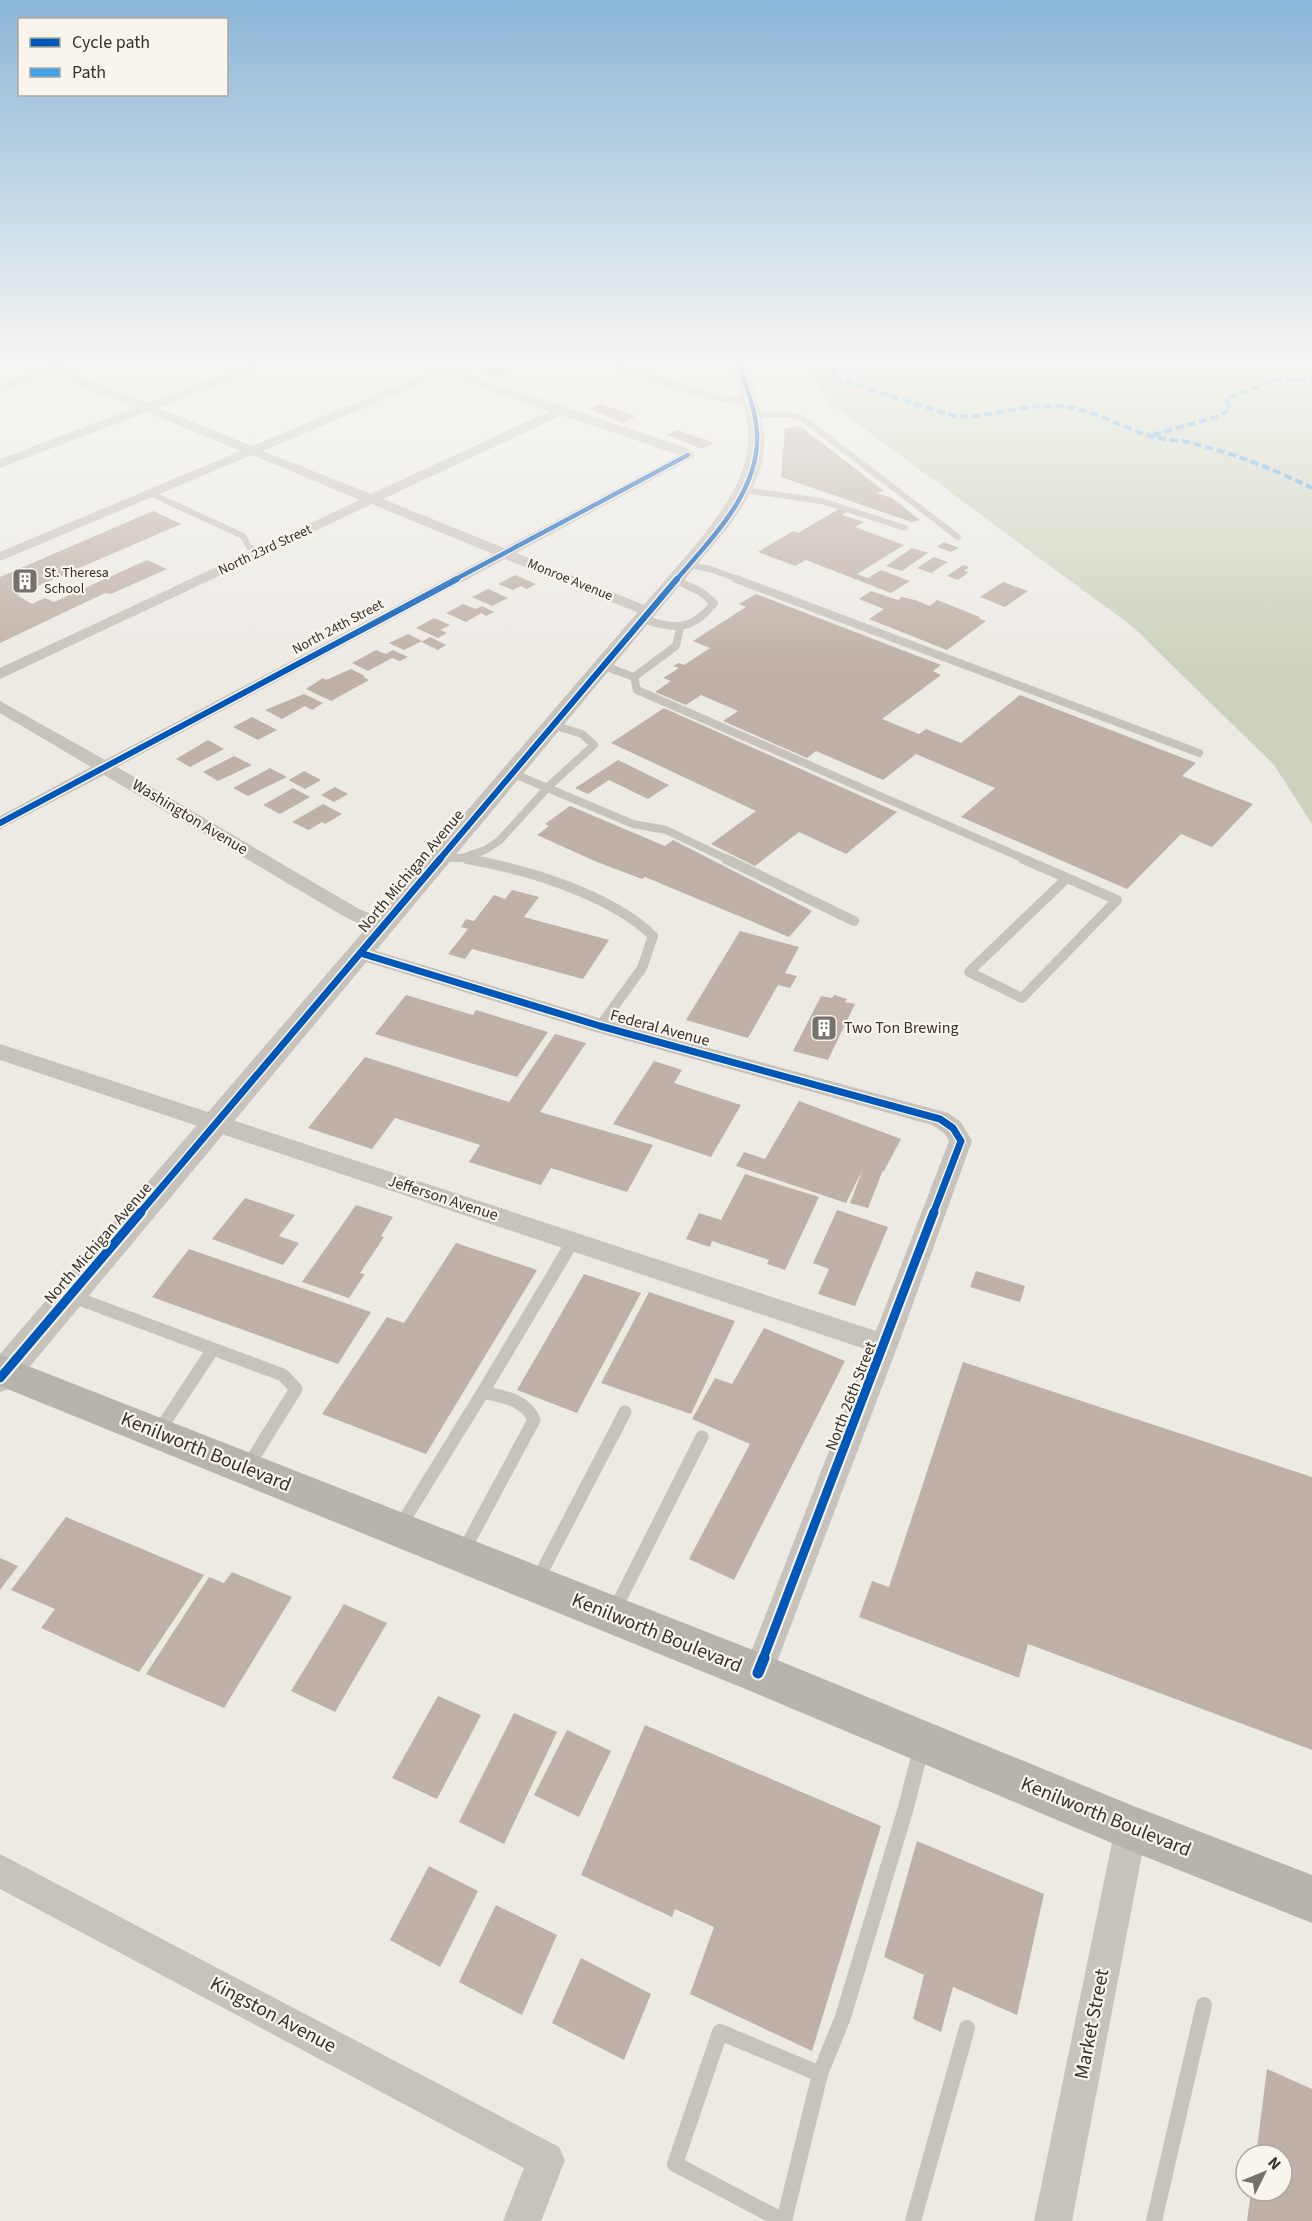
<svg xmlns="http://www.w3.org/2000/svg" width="1312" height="2221" viewBox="0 0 1312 2221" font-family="'Source Sans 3',sans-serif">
<rect width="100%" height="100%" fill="#edeae4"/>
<path fill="#cdd2bf" d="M800 358H1312V824L1274 765 1133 627 828 402Z"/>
<path fill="#bfb1a7" d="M490 365 513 373 500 379 477 371Z
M601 404 636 416 623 423 590 409Z
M800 426 884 491 876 493 892 498 920 520 911 522 781 477 785 429Z
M677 430 714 443 702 449 667 435Z
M839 509 847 512 842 515 864 522 855 527 904 545 857 574 868 578 881 570 910 581 891 593 806 560 795 566 758 552 793 531 798 533Z
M153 511 181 524 17 595 32 604 45 598 54 602 147 560 167 569 111 594 105 593 0 643V577Z
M944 542 959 548 951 552 937 547Z
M912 548 928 553 902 571 886 566Z
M934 557 948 562 931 573 917 568Z
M963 565 969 567 964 571 969 572 958 580 947 576Z
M515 575 536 584 527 589 521 586 513 590 498 584Z
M1003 582 1028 591 1005 607 980 597Z
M488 589 508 598 492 606 472 597Z
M871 591 898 600 902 597 915 600 930 606 937 600 980 617 978 618 986 621 947 650 869 619 884 609 859 599Z
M756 594 941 665 933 671 941 675 882 719 919 734 926 729 961 743 1020 695 1196 763 1182 776 1253 804 1212 847 1181 834 1127 889 961 817 995 788 916 754 883 780 816 751 807 758 723 721 738 711 701 695 686 705 655 692 671 681 663 678 679 668 673 666 679 663 684 665 710 648 693 641 746 607 739 604Z
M463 604 476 609 482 606 494 612 486 616 481 613 466 622 446 613Z
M434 618 450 625 440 630 447 633 438 638 416 628Z
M408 634 422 641 404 650 389 643Z
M430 637 446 645 438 650 421 642Z
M376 650 386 654 393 650 408 657 400 661 392 658 368 671 352 663Z
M351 669 365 676 363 677 369 680 331 701 306 689 323 678 326 680Z
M304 694 323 703 312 710 305 706 282 719 265 710Z
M664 708 897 812 846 854 799 832 755 866 711 844 756 811 611 743Z
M252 717 277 730 258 740 233 727Z
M208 740 224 749 190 767 176 759Z
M234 756 252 765 218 781 203 772Z
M618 760 669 785 648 799 609 780 588 794 575 788Z
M270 768 287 777 248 796 233 788Z
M304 771 321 780 305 789 289 780Z
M335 787 348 794 334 802 321 795Z
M293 788 310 797 280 814 263 805Z
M323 804 342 814 325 824 322 822 309 830 292 822Z
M570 806 665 846 673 840 812 911 789 937 645 877 642 879 597 862 537 835 549 826 545 824Z
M512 890 539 897 524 917 609 940 583 979 472 949 465 959 448 954 468 929 461 927 466 919 474 921 494 895 505 899Z
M740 931 799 947 785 973 797 976 790 988 778 985 748 1038 686 1020Z
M406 995 473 1015 476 1010 548 1032 517 1077 375 1034Z
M834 995 847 999 845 1002 855 1004 828 1060 793 1051 821 996 832 998Z
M555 1034 586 1043 540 1112 653 1145 627 1192 551 1168 541 1185 469 1162 480 1145 395 1118 372 1149 308 1128 365 1057 509 1102Z
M654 1061 682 1070 674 1083 741 1105 711 1157 613 1124Z
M799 1101 901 1139 884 1171 865 1165 883 1170 868 1208 850 1203 863 1169 846 1203 736 1166 744 1152 765 1159Z
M745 1174 819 1197 785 1270 767 1264 769 1260 712 1241 710 1247 686 1239 699 1213 721 1220Z
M245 1198 295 1215 279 1236 299 1243 283 1265 212 1239Z
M356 1205 393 1217 381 1236 384 1237 360 1273 365 1274 349 1298 302 1282Z
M837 1210 888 1227 855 1306 818 1294 829 1269 813 1263Z
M456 1243 537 1270 426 1454 322 1414 387 1317 404 1323Z
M189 1249 371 1312 338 1364 152 1297Z
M976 1271 1025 1286 1020 1302 970 1287Z
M584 1274 641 1293 577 1413 517 1390Z
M649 1292 735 1321 691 1414 601 1383Z
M764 1328 845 1361 734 1580 689 1559 750 1444 692 1419 715 1378 732 1384Z
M963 1362 1312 1477V1750L1028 1644 1019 1678 859 1617 872 1581 889 1587Z
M66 1517 204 1575 139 1672 41 1628 55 1609 11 1590Z
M0 1558 18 1566 0 1590Z
M232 1572 292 1597 224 1708 146 1674 209 1577 224 1583Z
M344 1604 387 1623 335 1712 291 1691Z
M438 1696 481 1715 437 1799 392 1778Z
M514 1713 557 1732 504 1844 459 1822Z
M645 1725 881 1826 812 2051 690 1994 714 1927 675 1909 672 1917 581 1875Z
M567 1730 611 1751 579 1817 534 1795Z
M917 1841 1044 1894 1017 2015 953 1987 941 2032 913 2019 924 1975 884 1957Z
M429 1866 478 1891 440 1967 390 1940Z
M496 1905 557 1935 522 2015 459 1982Z
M581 1958 651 1994 624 2060 552 2023Z
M1267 2069 1312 2089V2221H1247L1251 2191H1282V2155H1256Z"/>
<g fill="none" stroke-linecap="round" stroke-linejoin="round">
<path stroke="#c7c2bc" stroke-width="6" d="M752 415 789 414 802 418 958 537
M744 490 822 501 905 528
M150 493 243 536 249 547 261 552
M689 565 710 569 740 580"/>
<path stroke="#c7c2bc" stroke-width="8" d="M736 579 1199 753
M643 619C675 630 692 631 714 603L701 592 676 580
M604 666 634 677 676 646 680 628
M634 677 637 690 1027 860
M512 773 633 824 666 830 729 860
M440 858H462L485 850 499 841 549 786 594 745 582 734 553 725
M462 858 476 860"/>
<path stroke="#c7c2bc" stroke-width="10" d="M467 859C525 869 610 894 653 936L642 968 600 1026
M726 859 854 921
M1023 859 1067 878
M1067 878 1117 900 1022 998 969 972Z"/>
<path stroke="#c7c2bc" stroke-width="13" d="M71 1296 283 1375 296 1389 248 1466
M483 1392 573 1241
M159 1431 213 1349
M401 1525 483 1392C503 1397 525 1399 534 1420L463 1552
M538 1579 625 1412
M615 1609 702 1437"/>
<path stroke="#c7c2bc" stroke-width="16" d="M783 2221 675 2164 720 2032 820 2074
M784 2221 820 2074 843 2017 905 1811 921 1749
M913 2221 967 2028
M1154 2221 1204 2005"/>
<path fill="#c7c2bc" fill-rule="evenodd" d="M18 358H33L53 365 75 358H91L89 361 63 370 147 403 267 358H283L281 361 158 408 252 446 462 358H477L475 361 454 370 687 448 695 455 693 458 516 553 654 609 657 612 654 615H644L505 559 117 767 359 909 389 921 392 925 389 929C375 933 358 923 345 917L104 775 0 829V816L91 767 0 713V701L105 760 493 554 372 504 0 679V668L360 500 252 455 0 561V552L240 451 147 412 0 468V459L135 408 52 374 0 392V384L41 369ZM443 374 550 411 371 494 263 451ZM562 415 679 455 504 548 383 499Z
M588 358H605L714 394C725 396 748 395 755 401 738 417 616 369 590 361Z
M360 946 605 1020 948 1113 961 1122 972 1141 898 1345 769 1683 758 1688 747 1683 743 1673 868 1350 0 1060V1044L876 1331 949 1141 945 1134 932 1125 592 1031 353 958 350 953 353 948Z
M1131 1812 1143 1816 1147 1828 1072 2221H1034L1115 1828 1119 1816Z
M0 1854 559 2147 565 2160 541 2221H503L524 2168 0 1889Z"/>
<path fill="#c7c2bc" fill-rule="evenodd" d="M730 358H745C768 432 778 457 730 525L12 1388 0 1392V1354L698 542C728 504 756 466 746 416 742 396 734 377 730 358Z"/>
<path fill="#b7b3ad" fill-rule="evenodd" d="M0 1355 758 1652 1131 1805 1312 1875V1923L1131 1851 743 1688 0 1386Z"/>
<path stroke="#3fa3eb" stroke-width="4" stroke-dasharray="8 4" stroke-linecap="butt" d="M855 358 837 365 831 377 954 416C992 419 1029 401 1068 407 1098 412 1123 428 1151 436 1164 440 1178 440 1191 443 1234 453 1273 469 1312 488
M1153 435 1219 416 1230 409 1226 399 1278 379 1312 380"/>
<defs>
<path id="cycleway-far4" d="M454 580 688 455
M676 580C710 540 760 492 757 434 756 408 744 383 737 358"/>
<path id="cycleway-far3" d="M0 823 457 579
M439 860 677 579"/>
<path id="cycleway-far2" d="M360 953 600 1026 940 1119 953 1128 961 1141 933 1214
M139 1214 440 859"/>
<path id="cycleway-far1" d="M0 1378 141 1212
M763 1659 934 1212"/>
<path id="cycleway" d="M758 1673 764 1658"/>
</defs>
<use href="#cycleway-far4" stroke="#f9f4ec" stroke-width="7"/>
<use href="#cycleway-far3" stroke="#f9f4ec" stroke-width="9"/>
<use href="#cycleway-far2" stroke="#f9f4ec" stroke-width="10"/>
<use href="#cycleway-far1" stroke="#f9f4ec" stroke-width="13"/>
<use href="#cycleway" stroke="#f9f4ec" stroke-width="15"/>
<use href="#cycleway-far4" stroke="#0057b8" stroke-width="4.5"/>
<use href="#cycleway-far3" stroke="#0057b8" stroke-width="6"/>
<use href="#cycleway-far2" stroke="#0057b8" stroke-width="7"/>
<use href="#cycleway-far1" stroke="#0057b8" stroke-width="9"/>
<use href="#cycleway" stroke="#0057b8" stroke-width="11"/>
</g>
<linearGradient id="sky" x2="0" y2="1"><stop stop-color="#8bb6d7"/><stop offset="0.54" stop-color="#f7f6f3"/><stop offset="1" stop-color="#f7f6f3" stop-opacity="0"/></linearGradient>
<rect width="1312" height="669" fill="url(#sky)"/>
<defs>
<symbol id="building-square" viewBox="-11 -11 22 22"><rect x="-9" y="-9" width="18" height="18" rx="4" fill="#77716c" stroke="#f9f4ec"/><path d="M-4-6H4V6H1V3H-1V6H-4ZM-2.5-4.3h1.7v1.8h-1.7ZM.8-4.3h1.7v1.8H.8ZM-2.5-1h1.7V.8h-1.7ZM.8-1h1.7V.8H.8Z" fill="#fff"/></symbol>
</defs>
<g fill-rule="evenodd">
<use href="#building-square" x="10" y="566" width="30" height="30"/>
<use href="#building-square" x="809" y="1013" width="30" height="30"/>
</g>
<g text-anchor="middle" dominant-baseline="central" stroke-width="4.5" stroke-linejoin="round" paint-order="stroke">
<g font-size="14" fill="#37302b" stroke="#f9f4ec">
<text transform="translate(265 550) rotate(-25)">North 23rd Street</text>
<text transform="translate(570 580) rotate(22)">Monroe Avenue</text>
<text transform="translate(338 627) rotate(-28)">North 24th Street</text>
</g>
<g font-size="14" fill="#37302b" stroke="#f9f4ec" text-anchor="start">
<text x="44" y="573">St. Theresa<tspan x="44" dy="16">School</tspan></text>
</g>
<g font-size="16" fill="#37302b" stroke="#f9f4ec">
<text transform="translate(190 817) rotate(31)">Washington Avenue</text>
<text transform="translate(411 871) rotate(-50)">North Michigan Avenue</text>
<text transform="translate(660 1028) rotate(15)">Federal Avenue</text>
<text transform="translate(443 1198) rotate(18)">Jefferson Avenue</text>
<text transform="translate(98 1243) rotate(-49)">North Michigan Avenue</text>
<text transform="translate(851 1396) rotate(-69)">North 26th Street</text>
</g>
<g font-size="16" fill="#37302b" stroke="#f9f4ec" text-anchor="start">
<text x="844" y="1028">Two Ton Brewing</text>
</g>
<g font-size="20" fill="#37302b" stroke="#f9f4ec">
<text transform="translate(206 1452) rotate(22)">Kenilworth Boulevard</text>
<text transform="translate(657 1633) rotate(22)">Kenilworth Boulevard</text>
<text transform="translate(1106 1817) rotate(22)">Kenilworth Boulevard</text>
<text transform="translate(273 2015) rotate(28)">Kingston Avenue</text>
<text transform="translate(1092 2024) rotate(-79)">Market Street</text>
</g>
</g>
<rect x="18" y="18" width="210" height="78" fill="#f9f4ec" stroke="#aba69f" stroke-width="1.5"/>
<rect x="30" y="38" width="30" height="9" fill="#0057b8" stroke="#aba69f" stroke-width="1.5"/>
<text x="72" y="48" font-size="18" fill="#37302b">Cycle path</text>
<rect x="30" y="68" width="30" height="9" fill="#3fa3eb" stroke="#aba69f" stroke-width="1.5"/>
<text x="72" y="78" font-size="18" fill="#37302b">Path</text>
<g transform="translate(1264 2173) rotate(47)"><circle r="28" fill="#f9f4ec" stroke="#aba69f" stroke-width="1.5"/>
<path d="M0-4.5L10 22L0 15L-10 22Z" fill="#77716c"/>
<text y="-9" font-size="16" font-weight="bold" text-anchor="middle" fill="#37302b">N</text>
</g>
</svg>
